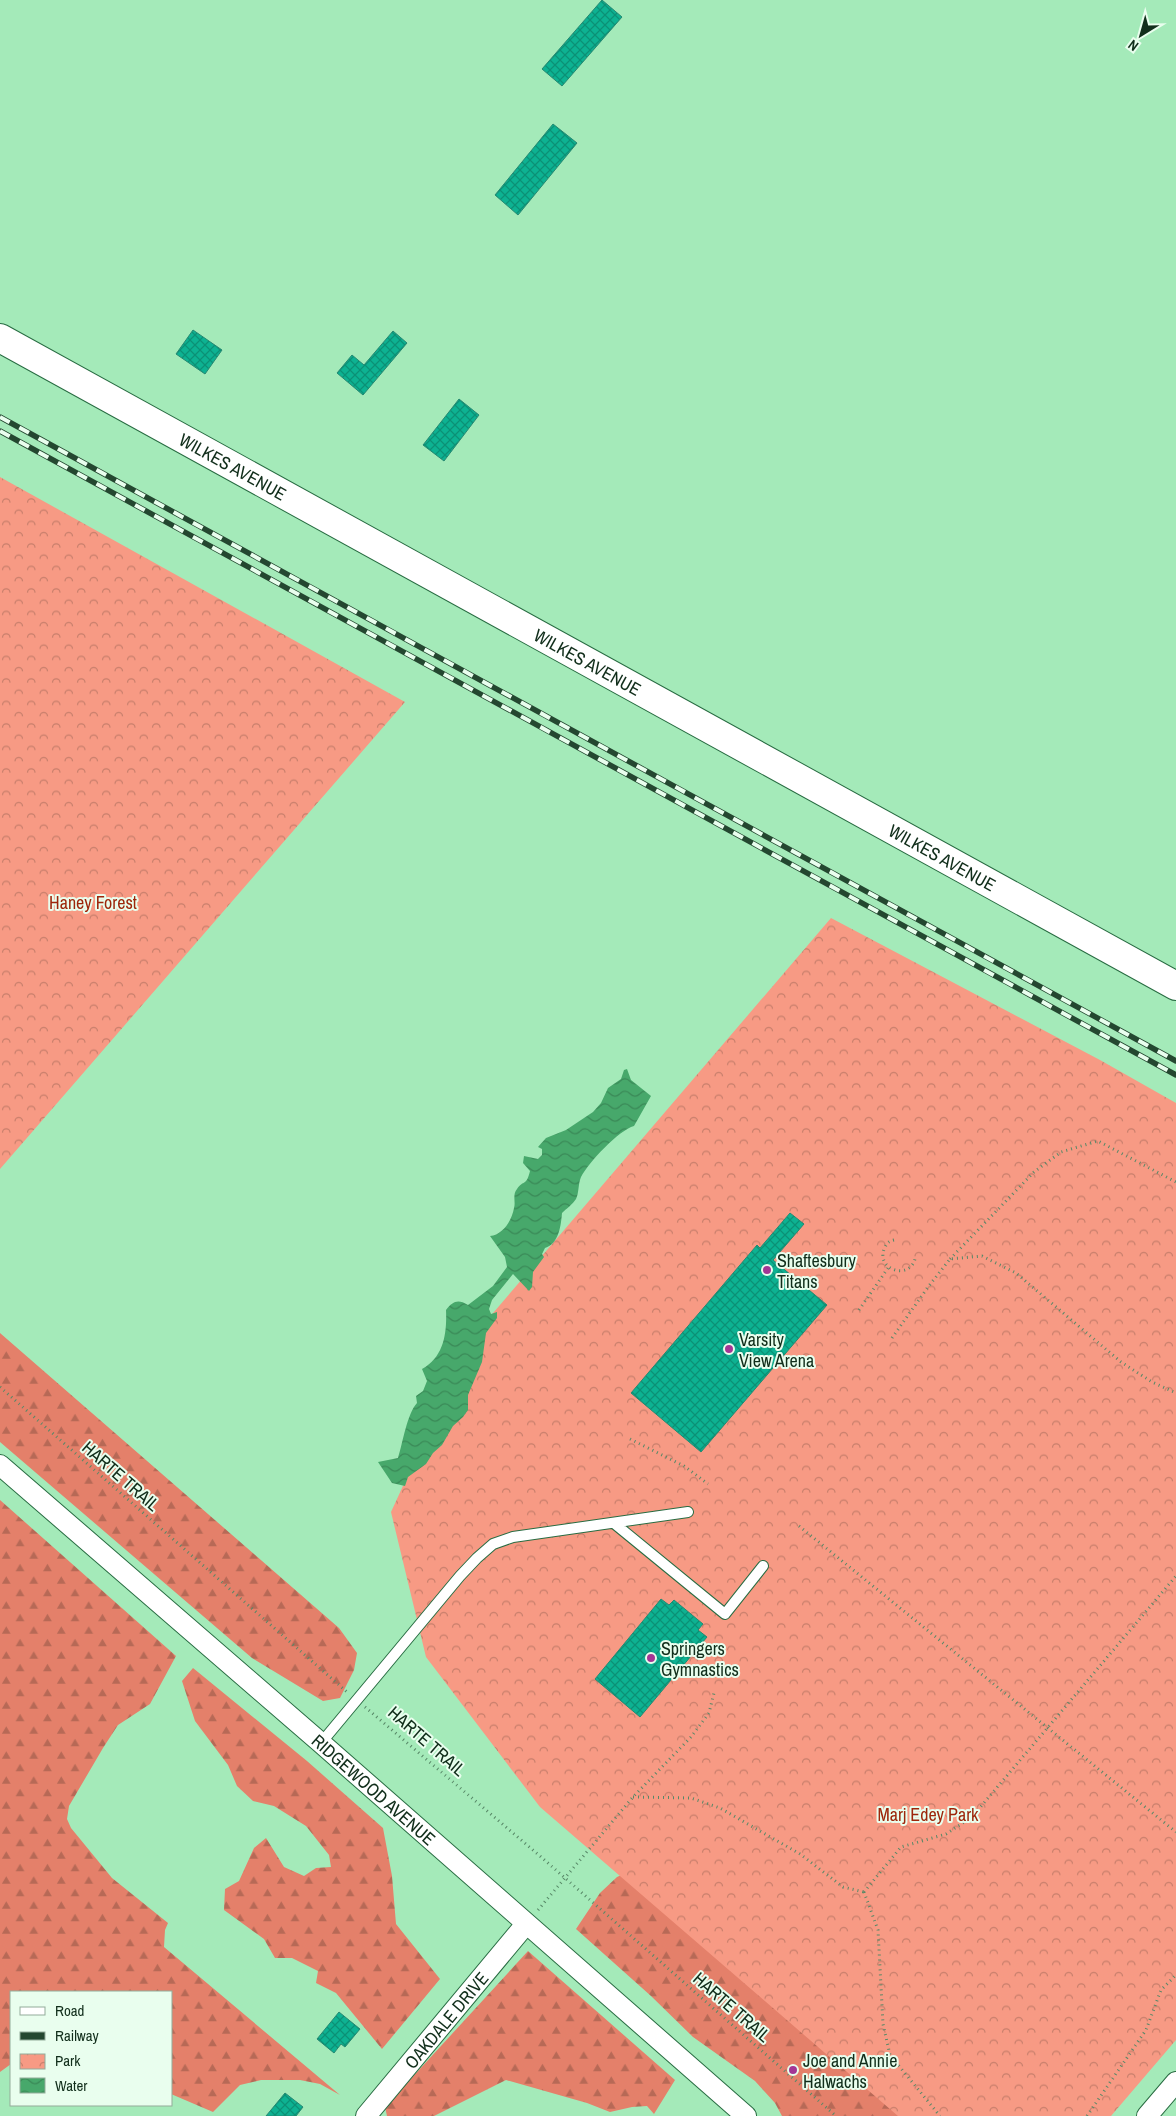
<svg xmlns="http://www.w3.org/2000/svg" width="1176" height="2116" viewBox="0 0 1176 2116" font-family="'Archivo Narrow',sans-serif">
<defs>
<pattern id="forest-firs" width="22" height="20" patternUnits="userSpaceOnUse" patternTransform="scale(1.25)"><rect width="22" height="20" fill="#e4806a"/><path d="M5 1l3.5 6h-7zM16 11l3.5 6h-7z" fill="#b76956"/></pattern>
<pattern id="park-crowns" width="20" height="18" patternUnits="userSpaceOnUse" patternTransform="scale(1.25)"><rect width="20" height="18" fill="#f79a84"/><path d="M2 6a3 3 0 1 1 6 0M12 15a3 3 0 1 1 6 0" fill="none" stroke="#c77e6b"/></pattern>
<pattern id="water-waves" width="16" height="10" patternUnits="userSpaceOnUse" patternTransform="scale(1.25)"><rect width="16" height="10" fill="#47a86b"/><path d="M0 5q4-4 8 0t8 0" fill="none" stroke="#3a8957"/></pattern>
<pattern id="building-cross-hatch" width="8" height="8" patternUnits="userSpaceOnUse" patternTransform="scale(1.25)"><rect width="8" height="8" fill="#0db292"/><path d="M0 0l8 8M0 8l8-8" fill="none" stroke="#0b9176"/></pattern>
</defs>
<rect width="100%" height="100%" fill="#a4eab9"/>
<path fill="url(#forest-firs)" d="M0 1333 339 1628 357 1653 354 1670 340 1698 323 1701 252 1658 0 1442Z
M0 1500 176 1656 150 1704 118 1725 103 1748 69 1806 67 1819 71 1828 112 1878 168 1923 165 1930 164 1947 340 2095 320 2084 300 2080H261L240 2085 213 2112 171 2094V1992H11V2064L0 2072Z
M193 1668 307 1761 383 1828 392 1876 396 1924 440 1979 382 2049 336 1993 316 1983 318 1971 292 1958H275L264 1939 224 1910 225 1889 239 1881 254 1848 266 1838 284 1867 304 1876 316 1868 331 1867 329 1855 306 1826 274 1806 253 1801 237 1786 228 1765 195 1721 182 1681Z
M655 1859 906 2116H782L775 2103 755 2081 693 2037 651 1996 576 1929 600 1893 617 1877Z
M528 1951 675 2080 654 2114 647 2106 632 2107 610 2112 587 2103 506 2080 434 2116H387L385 2107Z"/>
<path fill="url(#park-crowns)" d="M0 477 405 702 0 1169Z
M831 918 1100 1060 1176 1103V2040L1111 2116H898L540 1807 426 1657 391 1512 470 1340Z"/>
<path fill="url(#water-waves)" d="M627 1069 631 1080 651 1096 634 1126C619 1130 589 1162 581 1177 578 1184 579 1193 576 1199 573 1204 566 1209 562 1213 561 1225 559 1244 545 1248L542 1254 544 1257 533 1272 532 1287 529 1291 513 1274 492 1300 489 1309 491 1314 497 1312V1318L486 1333 482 1362 468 1395V1410L463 1417 453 1426 442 1445 433 1453 426 1464 408 1477 405 1486 392 1483 378 1462 398 1458C403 1442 407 1414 417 1403L416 1396 423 1391 427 1381 422 1369C444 1357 447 1333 446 1310 453 1301 458 1299 468 1305L493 1286 507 1267 505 1257 490 1236C503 1235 512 1220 514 1208 516 1202 512 1195 517 1189 524 1179 526 1187 530 1171L523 1163 524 1156 538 1159 542 1155V1149L538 1147 546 1138 566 1130 593 1112 601 1103 608 1088 621 1079 624 1070Z"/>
<path fill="url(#building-cross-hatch)" stroke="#268972" d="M602 0 622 17 562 86 542 69Z
M553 124 577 143 518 215 495 195Z
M193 330 222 350 205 374 176 354Z
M393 331 407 343 363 395 337 373 352 355 364 365Z
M459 399 479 415 444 461 423 445Z
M790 1213 804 1224 773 1260 827 1305 701 1452 631 1393 757 1245 760 1248Z
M661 1599 669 1605 674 1600 703 1624 698 1630 707 1637 640 1717 595 1679Z
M339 2012 360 2029 345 2047 341 2044 334 2053 317 2039Z
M285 2093 303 2107 296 2116H266Z"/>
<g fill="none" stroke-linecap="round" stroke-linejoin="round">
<defs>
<path id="lane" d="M615 1524 725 1614 763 1566
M321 1743 460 1576 477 1558 493 1544 513 1537 688 1512"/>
<g id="street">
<path id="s1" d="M0 1465 321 1743 746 2116"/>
<path id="s2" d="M366 2116 526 1924"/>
<path d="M1147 2116 1176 2082"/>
</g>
<g id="secondary">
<path id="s3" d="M0 338 1176 986"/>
</g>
</defs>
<use href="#lane" stroke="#286c42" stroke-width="12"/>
<use href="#street" stroke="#286c42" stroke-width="22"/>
<use href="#secondary" stroke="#286c42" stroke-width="30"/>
<path stroke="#578867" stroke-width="3" stroke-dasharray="1 4" stroke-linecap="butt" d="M894 1240C889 1241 887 1243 885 1247 874 1269 909 1281 915 1259
M950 1259 1034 1172 1061 1152 1098 1141 1176 1182
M859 1310 888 1268
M892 1338 928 1287 950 1259 982 1256 1016 1273 1121 1362 1152 1382 1176 1393
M0 1387 347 1692
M630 1439 684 1466 708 1484
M799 1526 1176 1832
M365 1707 540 1856 836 2116
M633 1797 691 1798 720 1808 800 1854 843 1887 864 1892
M864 1892 901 1847 946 1834 972 1817 1176 1576
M864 1892 878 1930 883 2024 890 2055 940 2116
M538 1910 633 1797 691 1737 709 1713 714 1693
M1087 2116 1146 2030 1161 1990 1176 1975"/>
<use href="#lane" stroke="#fff" stroke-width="10"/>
<use href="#street" stroke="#fff" stroke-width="20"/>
<use href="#secondary" stroke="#fff" stroke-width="28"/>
<defs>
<path id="rail" d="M0 417 1176 1061
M0 431 1176 1075"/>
</defs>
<use href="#rail" stroke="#244730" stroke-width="5.5"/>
<use href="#rail" stroke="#e9feee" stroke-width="4" stroke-dasharray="11" stroke-linecap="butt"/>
</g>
<g fill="#a33695" stroke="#e9feee" stroke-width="2">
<circle cx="767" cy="1270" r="5"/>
<circle cx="729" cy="1349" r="5"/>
<circle cx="651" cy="1658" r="5"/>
<circle cx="793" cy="2070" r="5"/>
</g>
<g text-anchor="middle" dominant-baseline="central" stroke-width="4" stroke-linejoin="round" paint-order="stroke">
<g font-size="18" fill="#112e1b" stroke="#e9feee">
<text stroke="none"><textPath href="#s3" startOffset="266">WILKES AVENUE</textPath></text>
<text stroke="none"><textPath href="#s3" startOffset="671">WILKES AVENUE</textPath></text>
<text stroke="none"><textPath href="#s3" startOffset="1076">WILKES AVENUE</textPath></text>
<text transform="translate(121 1476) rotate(41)">HARTE TRAIL</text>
<text transform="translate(427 1741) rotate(41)">HARTE TRAIL</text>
<text stroke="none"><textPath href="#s1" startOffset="495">RIDGEWOOD AVENUE</textPath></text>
<text transform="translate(732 2007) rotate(41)">HARTE TRAIL</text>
<text stroke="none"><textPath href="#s2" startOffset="125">OAKDALE DRIVE</textPath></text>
</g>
<g font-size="18" fill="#9d260b" stroke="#e9feee">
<text x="93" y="902">Haney Forest</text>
<text x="928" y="1814">Marj Edey Park</text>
</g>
<g font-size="18" fill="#112e1b" stroke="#e9feee" text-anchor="start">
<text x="777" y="1260">Shaftesbury<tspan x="777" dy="21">Titans</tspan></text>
<text x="739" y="1339">Varsity<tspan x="739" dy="21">View Arena</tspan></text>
<text x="661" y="1648">Springers<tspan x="661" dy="21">Gymnastics</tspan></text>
<text x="803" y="2060">Joe and Annie<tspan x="803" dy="21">Halwachs</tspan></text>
</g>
</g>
<rect x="10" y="1991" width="162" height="115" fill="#e9feee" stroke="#93ab9a"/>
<rect x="20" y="2007" width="25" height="8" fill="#ffffff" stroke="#93ab9a"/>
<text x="55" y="2016" font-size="15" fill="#112e1b">Road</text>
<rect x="20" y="2032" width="25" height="8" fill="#244730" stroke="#93ab9a"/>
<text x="55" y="2041" font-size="15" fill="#112e1b">Railway</text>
<rect x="20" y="2054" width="25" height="15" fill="url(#park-crowns)" stroke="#93ab9a"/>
<text x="55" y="2066" font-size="15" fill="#112e1b">Park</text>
<rect x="20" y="2078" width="25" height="15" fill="url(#water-waves)" stroke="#93ab9a"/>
<text x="55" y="2091" font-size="15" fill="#112e1b">Water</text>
<g transform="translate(1141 35) rotate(217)" stroke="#e9feee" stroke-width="4" paint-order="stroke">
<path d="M0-4L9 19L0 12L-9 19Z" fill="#112e1b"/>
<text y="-8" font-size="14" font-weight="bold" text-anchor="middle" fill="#112e1b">N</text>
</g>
</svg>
